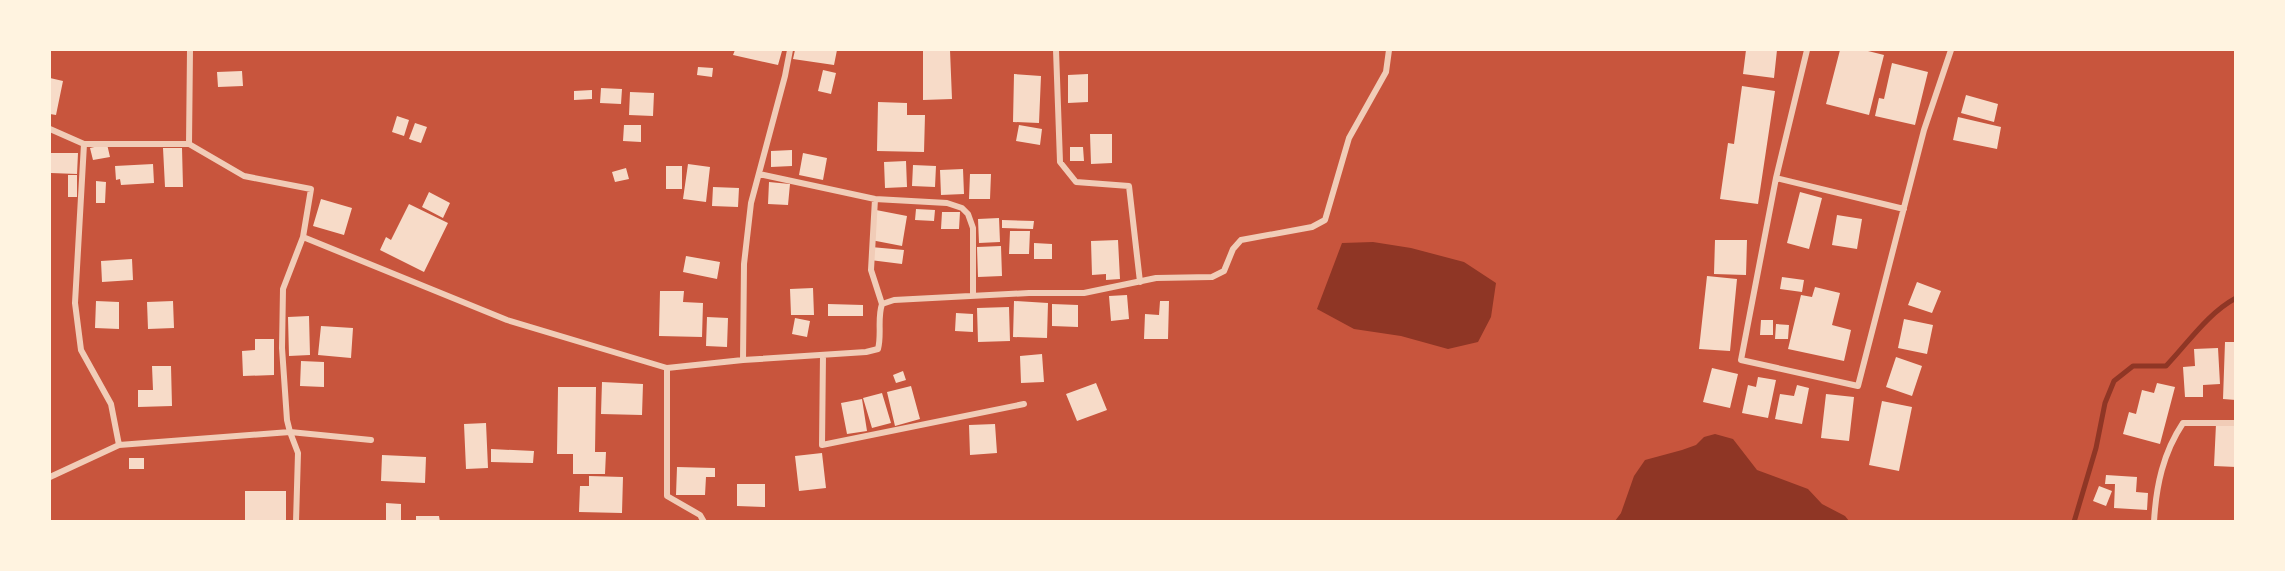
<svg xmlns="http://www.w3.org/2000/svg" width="2285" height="571" viewBox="0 0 2285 571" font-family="Roboto,sans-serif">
<rect width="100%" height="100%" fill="#c8553d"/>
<path fill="#8f3625" d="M1373 242 1411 248 1464 262 1496 283 1491 317 1478 342 1448 349 1401 336 1354 329 1317 309 1342 243Z
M1715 434 1733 439 1757 470 1808 489 1822 504 1845 516 1849 521H1615L1621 513 1634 476 1645 460 1682 450 1696 445 1704 437Z"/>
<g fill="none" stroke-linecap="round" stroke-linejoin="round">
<path stroke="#8f3625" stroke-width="5" d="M2074 522 2096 448 2105 403 2114 381 2133 366H2166C2188 343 2208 313 2236 298"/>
</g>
<path fill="#f7dbc8" d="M735 50H777L782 51 778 65 733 55Z
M795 50H837L834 65 793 59Z
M923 50H950L952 99 923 100Z
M1746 50H1777L1774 78 1743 74Z
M1840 50H1864L1884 55 1869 115 1826 104Z
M1892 63 1928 72 1915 125 1875 116 1879 98 1884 99Z
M698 67 713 68 712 77 697 75Z
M823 70 836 73 831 94 818 91Z
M242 71 243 86 218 87 217 72Z
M1014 74 1041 76 1039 123 1013 122Z
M1088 74V102L1068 103V75Z
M50 78 63 81 56 115 50 114Z
M1742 86 1775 91 1758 204 1720 199 1728 143 1734 144Z
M601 88 622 89 621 104 600 103Z
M592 90V99L574 100V91Z
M630 92 654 93 653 116 629 115Z
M1966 95 1998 104 1994 122 1961 113Z
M878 102 907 103V115H925L924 152 877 151Z
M397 116 409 120 404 136 392 132Z
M1958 117 2001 127 1997 149 1953 140Z
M415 123 427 127 421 143 409 139Z
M624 125H641V142L623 141Z
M1019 125 1042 129 1040 145 1016 141Z
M1090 134H1112V163L1091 164Z
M107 144 110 157 93 160 90 148Z
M1070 147H1083L1084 161H1070Z
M163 148H182L183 187H165Z
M792 150V166L771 167V151Z
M51 153H78L77 174 51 173Z
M803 153 827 158 823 180 799 175Z
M906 161 907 187 885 188 884 162Z
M153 164 154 183 121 185 120 179 116 180 115 166Z
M688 164 710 167 706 202 683 199Z
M913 165 936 166 935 187 912 186Z
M666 166H682V189H666Z
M626 168 629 179 615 182 612 172Z
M963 169 964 194 941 195 940 170Z
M970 174H991L990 199H969Z
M68 175H77V197H68Z
M96 181 106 182 105 203H96Z
M769 182 790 184 788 205 768 204Z
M713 187 739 188 738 207 712 206Z
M429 192 450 203 443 218 422 207Z
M1800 192 1822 198 1809 249 1787 243Z
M321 199 352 208 344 235 313 226Z
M409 204 448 223 424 272 380 250 386 237 391 240Z
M916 209 935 210 934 221 915 220Z
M876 210 907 216 902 246 871 240Z
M942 212H960L959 229H941Z
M1837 215 1862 219 1857 249 1832 245Z
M999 218 1000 242 979 243 978 219Z
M1002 220 1034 221 1033 229 1002 228Z
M1010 231H1030L1029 254H1009Z
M1118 240 1120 279 1106 280V274L1092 275 1091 241Z
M1715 240H1747L1746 275 1714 274Z
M1034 243 1052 244V259H1034Z
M1001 246 1002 276 978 277 977 247Z
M871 247 904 250 902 264 870 260Z
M686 256 720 262 717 279 683 272Z
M132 259 133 280 102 282 101 261Z
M1707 276 1737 279 1730 351 1699 349Z
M1782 277 1804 280 1802 292 1780 289Z
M1917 282 1941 291 1932 313 1908 305Z
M1815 287 1840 293 1832 325 1851 330 1844 361 1788 349 1801 295 1812 297Z
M813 288 814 315H791L790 289Z
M660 291H684L683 302 703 303 702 337 659 336Z
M1127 295 1129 319 1111 321 1109 296Z
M96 301 119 302V329L95 328Z
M173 301 174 328 148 329 147 302Z
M1014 301 1048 303 1047 338 1013 337Z
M1160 301H1169L1168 339H1144L1145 314 1159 315Z
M828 304 863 305V316H828Z
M1052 304 1078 305V327L1052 326Z
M1009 307 1010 341 978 342 977 308Z
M956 313 973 314V332L955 331Z
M309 316 310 355 289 356 288 317Z
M707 317 728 318 727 347 706 346Z
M795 318 810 321 807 337 792 334Z
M1904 319 1933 325 1927 354 1898 348Z
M1761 320H1773V335H1760Z
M1776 324 1789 325 1788 339H1775Z
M321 326 353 328 351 358 318 355Z
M255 339H274V375L243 376 242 351 255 350Z
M2225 342H2236V400L2223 399Z
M2218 348 2220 384 2203 385V397H2185L2183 367 2195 366 2194 349Z
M1042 354 1044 382 1021 383 1020 356Z
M1896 357 1922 366 1912 396 1886 387Z
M301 361 324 362V387L300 386Z
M152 366H171L172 406 138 407V390H153Z
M1712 368 1738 374 1730 408 1703 402Z
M903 371 906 380 896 383 893 375Z
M1758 377 1776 380 1768 418 1742 413 1748 385 1756 387Z
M602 382 643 384 642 415 601 414Z
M1096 383 1107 410 1077 421 1066 394Z
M2157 383 2175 387 2160 444 2123 434 2129 412 2136 414 2142 390 2154 393Z
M1797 385 1809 388 1802 424 1775 419 1780 394 1794 396Z
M911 386 920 419 895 426 887 392Z
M558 387H596L595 452H606L605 474H573V454H557Z
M882 393 891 423 872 428 863 398Z
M1826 394 1854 397 1849 441 1821 438Z
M862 399 867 431 847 434 841 403Z
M1882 401 1912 407 1899 471 1869 465Z
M486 423 488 468 466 469 464 424Z
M995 424 997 453 970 455 969 425Z
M2216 424 2236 425V467L2214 466Z
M491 449 534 451 533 463 491 462Z
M822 453 826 488 799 491 795 456Z
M382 455 426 457 425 483 381 481Z
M129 458H144V469H129Z
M677 467 715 468V477H706L705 495H676Z
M2106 475 2137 477 2136 492 2148 493 2147 510 2114 508 2115 484H2105Z
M589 476 623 477 622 513 579 512 580 486H589Z
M737 484H765V507L737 506Z
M2099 486 2112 491 2106 506 2093 501Z
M245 491H286V522H245Z
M386 503 401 504V522H386Z
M416 516H439L440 522H416Z"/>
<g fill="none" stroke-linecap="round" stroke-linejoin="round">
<path stroke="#f1ccb7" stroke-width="6" d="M790 50 785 76 751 203 744 264 743 360 866 352 878 349C882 334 877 319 882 304L894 300 1029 293H1084L1156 278 1212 277 1224 271 1233 249 1241 240 1312 227 1325 220 1349 138 1386 72 1389 50
M1056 50 1060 162 1076 182 1129 186 1140 282
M1807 50 1776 178 1741 360 1858 386 1924 130 1951 50
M50 129 84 144H189L244 176 311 189 303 237 283 289 282 348 287 420 290 432 119 445 111 404 81 350 75 303 84 144
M189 144 190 50
M759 174 875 199 947 203 962 208 968 214 973 228V296
M1776 178 1904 209
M875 199 871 270 882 304
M303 237 507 320 667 368 743 360
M823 355 822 445 1024 404
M667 368V496L700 515 704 522
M50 477 119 445
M296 522 298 453 290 432 371 440
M2154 522C2156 486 2163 453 2183 423H2236"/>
</g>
<rect width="2285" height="571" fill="none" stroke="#fff3e0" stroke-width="102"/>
</svg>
